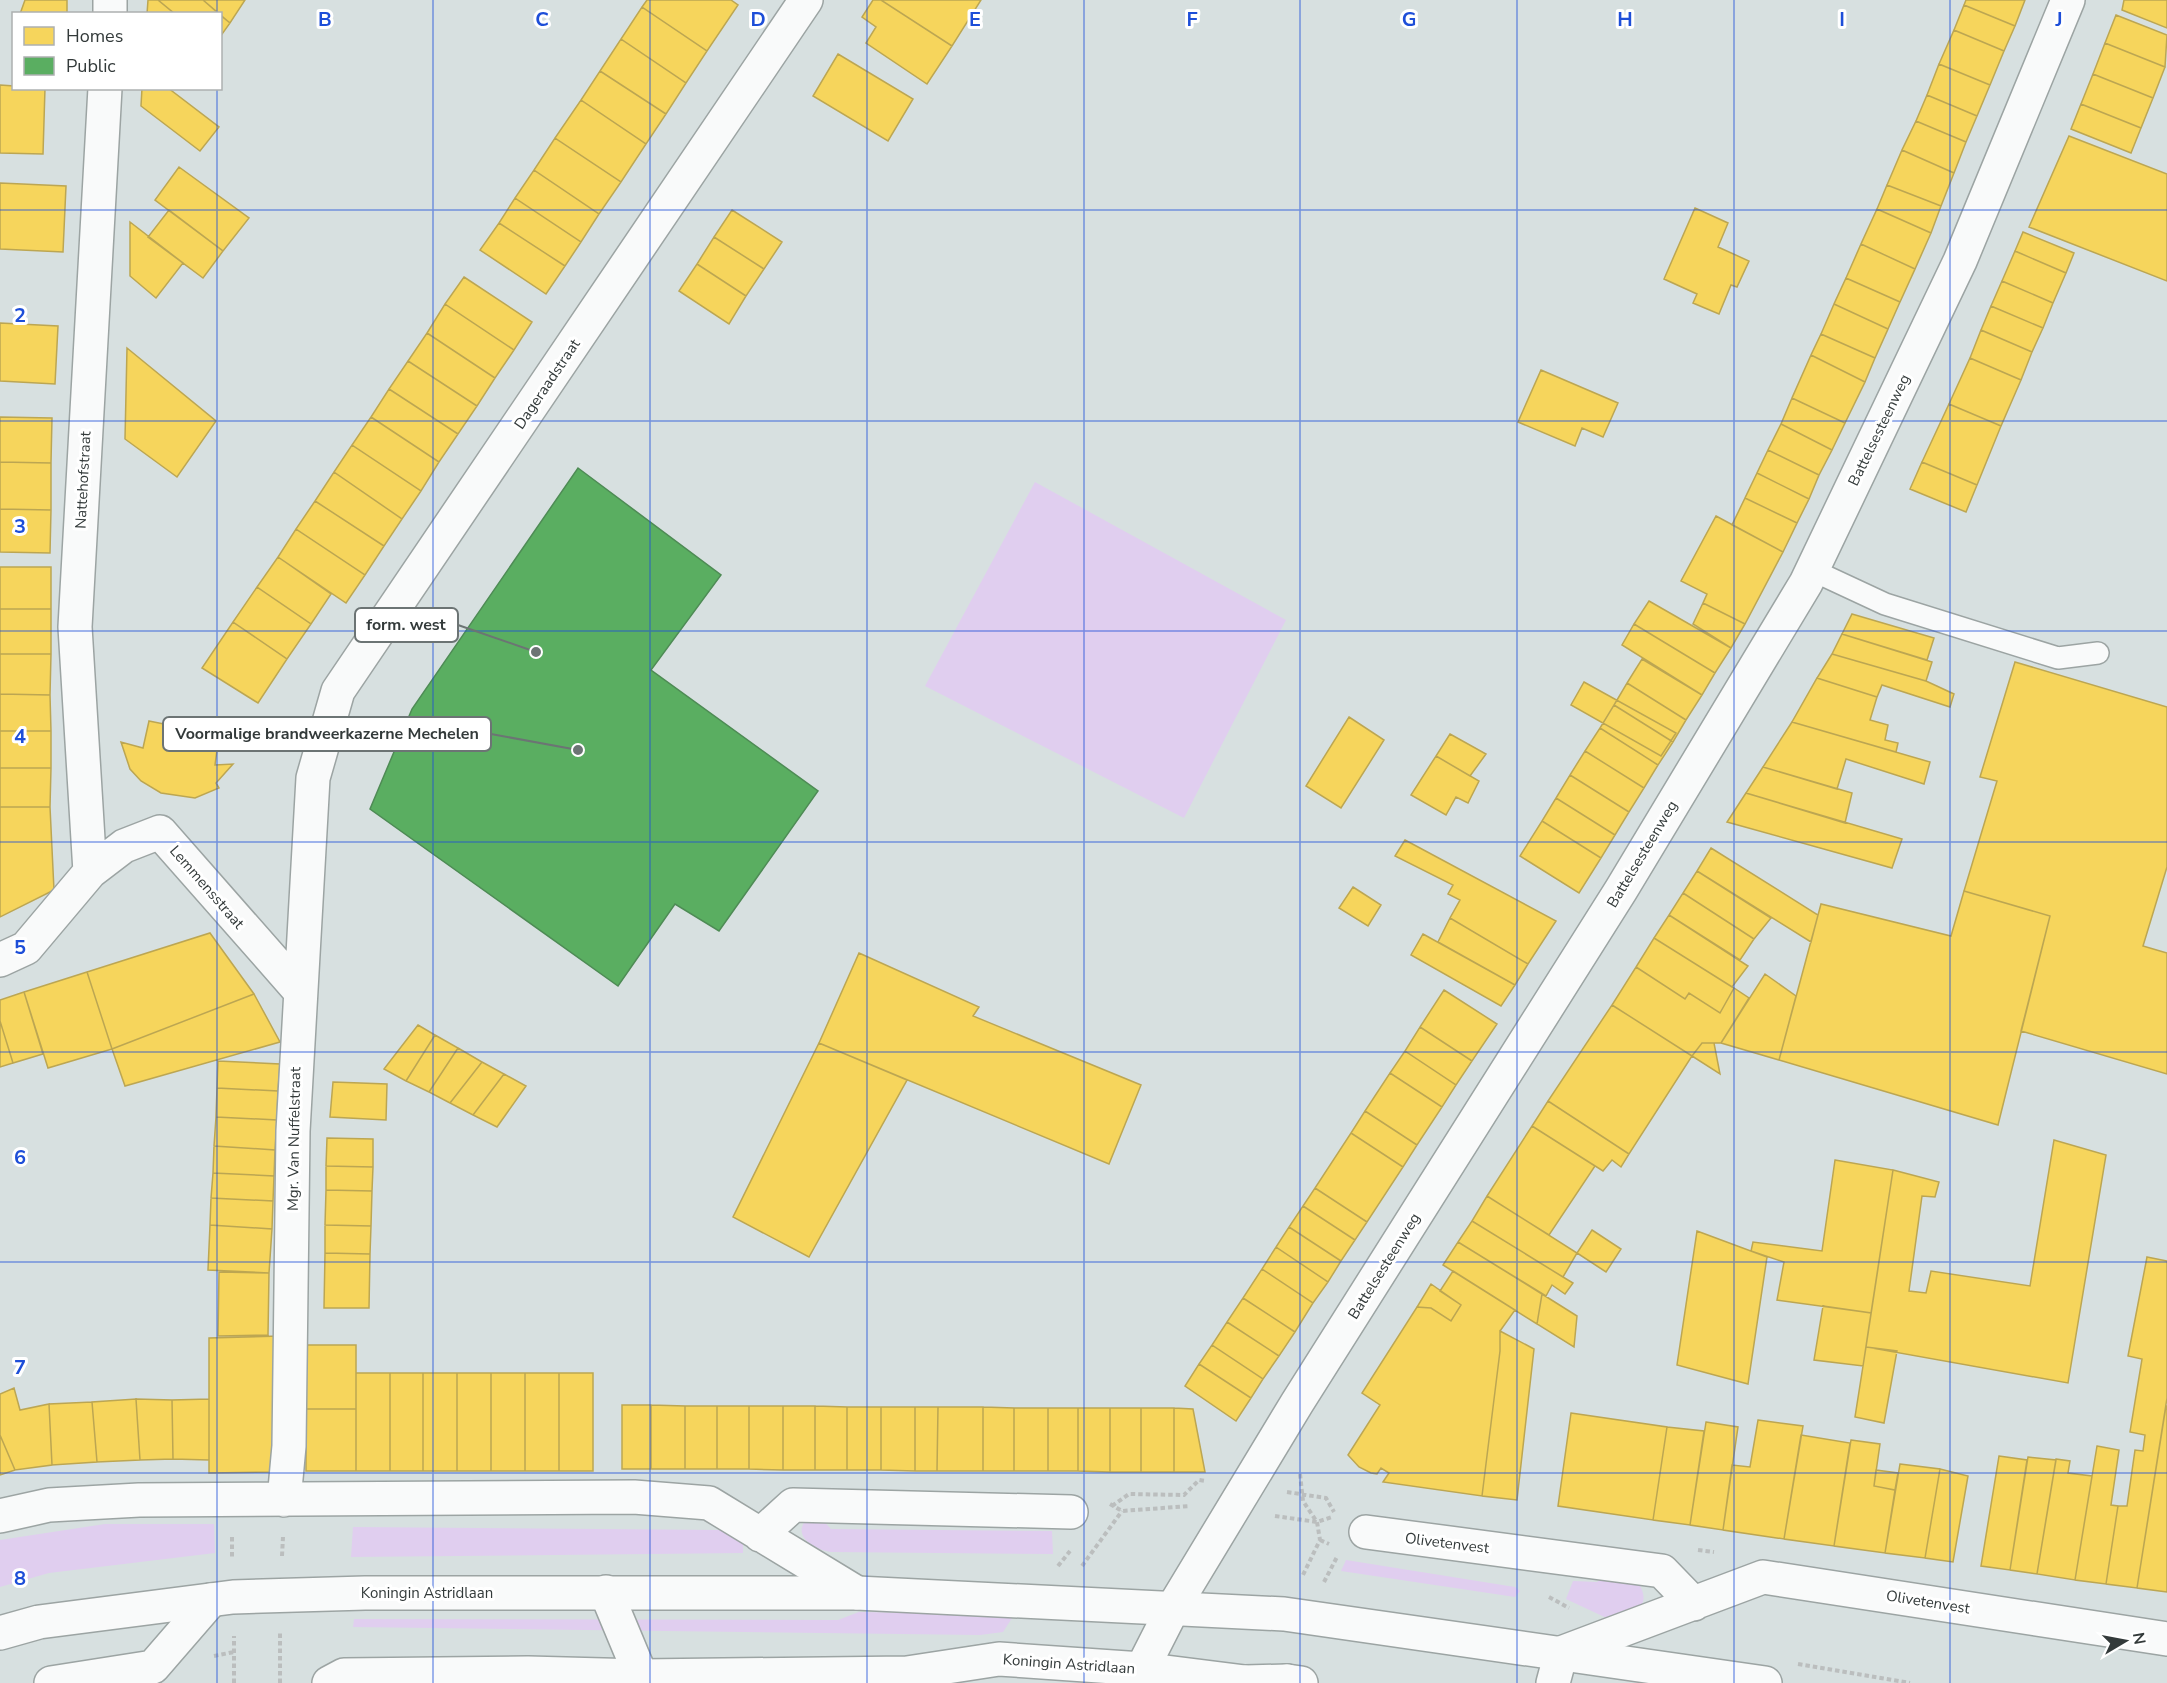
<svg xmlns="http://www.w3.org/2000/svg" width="2167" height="1683" viewBox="0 0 2167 1683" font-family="'Nunito Sans',sans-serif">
<rect width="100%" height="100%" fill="#d7e0e0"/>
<path fill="#e0ceef" d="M1035 482 1286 620 1184 818 925 686Z
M816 1513 831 1529 1052 1531 1053 1554 831 1552C807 1548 787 1529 816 1513Z
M105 1524H214L215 1553 49 1573 0 1587V1540Z
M353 1527 720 1530 743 1544V1553L351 1557Z
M1346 1560 1515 1587 1520 1591 1515 1597 1341 1571Z
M1610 1572 1635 1577C1654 1605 1639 1612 1613 1621L1566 1599 1573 1581 1597 1582Z
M859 1612 1014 1615 1003 1632 980 1635 353 1627 354 1619 838 1620Z"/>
<path fill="#f6d55c" stroke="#bca652" stroke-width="1.5" d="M25 0H67V14H20Z
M148 0H158L175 14H147Z
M158 0H203L219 14H175Z
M203 0H245L230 23Z
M647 0H731L738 5 707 51 642 7Z
M873 0H881L952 46 927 84 866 43 876 27 862 17Z
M881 0H981L952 46Z
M1966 0H2025L2015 26 1964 5Z
M2124 0H2167V28L2122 10Z
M1964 5 2015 26 2004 51 1954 30Z
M642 7 707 51 686 83 621 39Z
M220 15 230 23 220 37Z
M2116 15 2167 35 2165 67 2105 43Z
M1954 30 2004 51 1990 85 1939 64Z
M621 39 686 83 666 114 600 71Z
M2105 43 2165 67 2153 98 2093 74Z
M838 54 913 99 888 141 813 96Z
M1939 64 1990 85 1977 116 1927 95Z
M600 71 666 114 646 144 581 100Z
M2093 74 2153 98 2141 128 2081 104Z
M0 85 14 86V88H45L43 154 0 153Z
M142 88H168L219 127 200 151 141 106Z
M1927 95 1977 116 1966 142 1916 121Z
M581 100 646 144 621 182 555 138Z
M2081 104 2141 128 2131 153 2071 129Z
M1916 121 1966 142 1954 173 1902 150Z
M2069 136 2167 174V281L2029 227Z
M555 138 621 182 599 214 534 170Z
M1902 150 1954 173 1941 206 1887 185Z
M179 167 249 218 223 251 155 200Z
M534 170 599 214 581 242 515 198Z
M0 183 66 186 63 252 0 249Z
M1887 185 1941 206 1931 233 1877 209Z
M515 198 581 242 565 266 499 223Z
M1695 208 1728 223 1718 247 1749 261 1737 287 1731 285 1719 314 1693 303 1697 294 1664 279Z
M1877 209 1931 233 1915 269 1861 244Z
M169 210 223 251 203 278 148 237Z
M732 210 782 242 764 269 714 237Z
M130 222 183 263 156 298 130 276Z
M499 223 565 266 546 294 480 250Z
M2023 232 2074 253 2066 273 2015 251Z
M714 237 764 269 746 296 697 264Z
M1861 244 1915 269 1900 302 1846 278Z
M2015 251 2066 273 2053 303 2002 281Z
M697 264 746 296 729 324 679 291Z
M464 277 532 322 514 350 445 304Z
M1846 278 1900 302 1888 329 1834 304Z
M2002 281 2053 303 2043 328 1991 306Z
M445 304 514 350 495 378 427 333Z
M1834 304 1888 329 1875 358 1821 334Z
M1991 306 2043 328 2032 352 1981 330Z
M0 323 58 326 55 384 0 381Z
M1981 330 2032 352 2021 380 1970 358Z
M427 333 495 378 477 406 408 361Z
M1821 334 1875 358 1865 382 1811 355Z
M127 348 216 421 177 477 125 439Z
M1811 355 1865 382 1845 423 1792 398Z
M1970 358 2021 380 2001 426 1949 404Z
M408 361 477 406 458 434 389 389Z
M1541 370 1618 403 1603 437 1582 428 1575 446 1518 422Z
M389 389 458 434 439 462 371 417Z
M1792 398 1845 423 1832 450 1781 424Z
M1949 404 2001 426 1977 485 1922 462Z
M0 417 52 418 51 463 0 462Z
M371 417 439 462 421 491 352 445Z
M1781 424 1832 450 1819 475 1768 450Z
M352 445 421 491 402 519 334 472Z
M1768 450 1819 475 1809 499 1757 473Z
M0 462 51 463V510L0 509Z
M1922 462 1977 485 1966 512 1910 489Z
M334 472 402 519 384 546 315 501Z
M1757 473 1809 499 1797 523 1745 498Z
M1745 498 1797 523 1783 552 1732 525Z
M315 501 384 546 365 575 296 529Z
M0 509 51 510 50 553 0 552Z
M1716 516 1783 552 1745 624 1703 603 1707 594 1681 581Z
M296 529 365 575 346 603 278 557Z
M278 557 331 594 311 624 257 587Z
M0 567H51V609H0Z
M257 587 311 624 287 659 233 622Z
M1649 601 1731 648 1715 673 1634 624Z
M1703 603 1745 624 1731 648 1693 624Z
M0 609H51V654H0Z
M1852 614 1934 638 1927 660 1842 634Z
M233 622 287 659 258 703 202 668Z
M1634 624 1715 673 1702 695 1622 645Z
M1842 634 1932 662 1926 681 1832 654Z
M0 654H51L50 695 0 694Z
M1832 654 1926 681 1954 694 1950 707 1882 685 1877 697 1817 678Z
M1642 659 1702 695 1686 720 1627 683Z
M2015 662 2167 707V867L2143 946 2167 953V1074L2021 1031 2050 916 1964 891 1997 781 1980 777Z
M1817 678 1877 697 1870 720 1888 725 1885 740 1898 743 1896 752 1792 722Z
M1584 682 1676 733 1661 756 1571 705Z
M1627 683 1686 720 1673 742 1614 705Z
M0 694 50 695 51 731H0Z
M1614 705 1673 742 1658 765 1600 728Z
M1349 717 1384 740 1341 808 1306 786Z
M149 721 219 735 215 765 233 764 216 783 219 788 195 798 161 793 141 781 130 769 121 742 143 748Z
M1792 722 1930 762 1924 784 1846 759 1837 789 1763 767Z
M1600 728 1658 765 1644 788 1585 751Z
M0 731H51V768H0Z
M1450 734 1486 754 1470 776 1436 756Z
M1585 751 1644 788 1629 812 1570 775Z
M1436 756 1479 781 1468 803 1456 797 1446 815 1411 795Z
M1763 767 1852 793 1845 823 1746 793Z
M0 768H51L50 807H0Z
M1570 775 1629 812 1615 835 1556 798Z
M1746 793 1902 839 1892 868 1727 822Z
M1556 798 1615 835 1601 858 1542 821Z
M0 807H50L54 890 0 917Z
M1542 821 1601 858 1579 893 1520 856Z
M1405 840 1556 921 1528 964 1450 918 1460 900 1448 894 1453 885 1395 856Z
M1711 848 1818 915 1811 942 1697 871Z
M1697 871 1771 918 1754 939 1683 893Z
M1353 887 1381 905 1368 926 1339 908Z
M1964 891 2050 916 1998 1125 1779 1060 1821 904 1951 936Z
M1683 893 1754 939 1740 960 1669 915Z
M1669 915 1748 966 1732 987 1654 938Z
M1450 918 1528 964 1515 985 1438 942Z
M210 933 254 994 112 1049 87 972Z
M1423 934 1515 985 1501 1006 1411 955Z
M1654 938 1734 988 1720 1013 1689 993 1685 999 1636 967Z
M859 953 979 1007 973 1016 1141 1085 1109 1164 819 1043Z
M1636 967 1685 999 1689 993 1720 1013 1734 988 1749 998 1721 1043H1702L1692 1056 1612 1005Z
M87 972 112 1049 48 1068 24 992Z
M1765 974 1796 996 1779 1060 1721 1043Z
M1444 990 1497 1024 1472 1061 1420 1027Z
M24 992 43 1054 13 1063 0 1021V1000Z
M254 994 280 1042 125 1086 112 1049Z
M1612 1005 1692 1056 1629 1154 1548 1101Z
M0 1021 13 1063 0 1067Z
M418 1025 435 1035 406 1081 384 1069Z
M1420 1027 1472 1061 1456 1085 1405 1051Z
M435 1035 458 1048 429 1092 406 1081Z
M819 1043 907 1080 809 1257 733 1217Z
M1702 1043H1714L1720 1074 1692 1056Z
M458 1048 482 1062 450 1103 429 1092Z
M1405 1051 1456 1085 1442 1107 1390 1073Z
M218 1061 280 1064 278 1091 217 1088Z
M482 1062 504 1074 473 1115 450 1103Z
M1390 1073 1442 1107 1417 1145 1365 1111Z
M504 1074 526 1086 497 1127 473 1115Z
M333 1082 387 1084 386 1120 330 1117Z
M217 1088 278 1091 277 1120 216 1117Z
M1548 1101 1629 1154 1621 1167 1612 1160 1603 1171 1532 1126Z
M1365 1111 1417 1145 1403 1167 1351 1133Z
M216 1117 277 1120 275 1150 214 1146Z
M1532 1126 1595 1166 1549 1235 1487 1196Z
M1351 1133 1403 1167 1367 1222 1315 1188Z
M327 1138 373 1139V1167L326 1166Z
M2054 1140 2106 1155 2068 1383 1866 1347 1893 1170 1939 1182 1935 1197 1922 1196 1909 1291 1926 1293 1931 1271 2030 1286Z
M214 1146 275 1150 274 1176 213 1173Z
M1835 1160 1893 1170 1871 1313 1777 1300 1784 1262 1751 1251 1753 1242 1822 1251Z
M326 1166 373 1167 372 1191 326 1190Z
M213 1173 274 1176 273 1201 211 1198Z
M1315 1188 1367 1222 1355 1240 1303 1206Z
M326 1190 372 1191 371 1226 325 1225Z
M1487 1196 1577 1253 1563 1277 1472 1221Z
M211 1198 273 1201 272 1229 210 1225Z
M1303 1206 1355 1240 1341 1261 1289 1227Z
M1472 1221 1563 1277 1573 1283 1565 1294 1552 1285 1546 1296 1458 1242Z
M210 1225 272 1229 269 1273 208 1270Z
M325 1225 371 1226 370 1254 325 1253Z
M1289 1227 1341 1261 1328 1282 1276 1247Z
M1592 1230 1621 1249 1606 1272 1577 1253Z
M1697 1231 1767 1257 1748 1384 1677 1365Z
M1458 1242 1542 1294 1537 1324 1443 1265Z
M1276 1247 1328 1282 1313 1303 1262 1269Z
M325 1253 370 1254 369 1308H324Z
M2147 1257 2167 1261V1398L2137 1588 2106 1584 2118 1506H2127L2135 1450 2143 1451 2145 1435 2130 1432 2142 1359 2128 1356Z
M1262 1269 1313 1303 1295 1332 1243 1298Z
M1453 1271 1515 1310 1500 1331V1351L1482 1496 1383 1482 1389 1473 1381 1468 1377 1474 1371 1473 1359 1467 1348 1455 1380 1405 1362 1393 1417 1307 1431 1308 1451 1321 1461 1305 1440 1291Z
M219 1272 269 1273 268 1335 218 1336Z
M1431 1284 1461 1305 1451 1321 1431 1308 1417 1307Z
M1542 1294 1577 1316 1574 1347 1537 1324Z
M1243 1298 1295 1332 1279 1356 1227 1322Z
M1823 1306 1871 1313 1863 1366 1814 1360Z
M1227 1322 1279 1356 1263 1379 1212 1345Z
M1500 1331 1534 1349 1517 1500 1482 1496 1500 1351Z
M280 1336 274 1472 209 1473V1338Z
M306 1345H356V1409H306Z
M1212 1345 1263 1379 1251 1398 1199 1364Z
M1866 1347 1897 1351 1884 1423 1855 1417Z
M1199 1364 1251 1398 1236 1421 1185 1386Z
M356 1373H390V1471H356Z
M390 1373H423V1471H390Z
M423 1373H457V1471H423Z
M457 1373H491V1471H457Z
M491 1373H525V1471H491Z
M525 1373H559V1471H525Z
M559 1373H593V1471H559Z
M14 1388 20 1410 49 1404 52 1465 15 1470 0 1435V1394Z
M136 1399 172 1400 173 1459 140 1460Z
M136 1399 140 1460 97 1462 92 1402Z
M209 1399V1460L173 1459 172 1400Z
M92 1402 97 1462 52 1465 49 1404Z
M622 1405H651V1469H622Z
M651 1405 685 1406V1469H651Z
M685 1406H717V1469H685Z
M717 1406H749V1469H717Z
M749 1406H783V1470L749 1469Z
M783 1406H815V1470H783Z
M815 1406 847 1407V1470H815Z
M2166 1406H2167V1592L2137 1588Z
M847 1407H881V1470H847Z
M881 1407H915V1471L881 1470Z
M915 1407H938L937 1471H915Z
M938 1407H983V1471H937Z
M983 1407 1014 1408V1471H983Z
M1014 1408H1048V1471H1014Z
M1048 1408H1078V1471H1048Z
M1078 1408H1110V1472L1078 1471Z
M1110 1408H1141V1472H1110Z
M1141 1408H1174V1472H1141Z
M1174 1408 1193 1409 1205 1472H1174Z
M306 1409H356V1471H306Z
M1571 1413 1667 1427 1653 1520 1558 1506Z
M1758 1420 1803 1426 1784 1539 1723 1530 1732 1465 1750 1467Z
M1706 1422 1738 1427 1723 1530 1690 1525Z
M1667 1427 1704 1431 1690 1525 1653 1520Z
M0 1435 15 1470 0 1475Z
M1801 1435 1850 1443 1834 1546 1784 1539Z
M1851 1440 1880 1444 1874 1486 1895 1490 1885 1553 1834 1546Z
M2097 1446 2119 1450 2111 1505 2118 1506 2106 1584 2075 1580Z
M1999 1456 2027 1460 2010 1570 1981 1566Z
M2028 1457 2056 1460 2037 1574 2010 1570Z
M2056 1459 2070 1461 2068 1473 2092 1476 2075 1580 2037 1574Z
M1900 1464 1940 1469 1925 1558 1885 1553Z
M1940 1469 1968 1476 1953 1562 1925 1558Z
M1876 1470 1898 1473 1895 1490 1874 1486Z"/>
<path fill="#5aae61" stroke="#4e8b55" stroke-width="1.5" d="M578 468 721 575 651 670 818 791 719 931 675 904 618 986 370 809 412 709Z"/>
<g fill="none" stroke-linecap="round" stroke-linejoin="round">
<defs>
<path id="lane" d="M1812 570 1885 604 2058 658 2098 653"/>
<path id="street" d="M110 14V0
M90 872 75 627 105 88
M0 960 26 948 90 872 124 846 160 832 299 990
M284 1500 289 1446 293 1131 313 778 338 691 806 0
M0 1516 49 1505 139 1500 634 1497 709 1503 857 1593
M1366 1532 1662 1571 1694 1604
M760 1535 793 1505 1071 1512
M606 1592 641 1676 639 1683
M51 1683 153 1667 211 1600
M1553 1683 1561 1653 1763 1577 2167 1639"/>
<path id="secondary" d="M1142 1669 1173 1608 1297 1403 1621 890 1806 583 1960 261 2068 0
M1245 1682 1287 1681"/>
<path id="primary" d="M0 1633 39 1622 233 1597 365 1593H857L1284 1614 1765 1683
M1287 1681 1301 1683
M329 1683 344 1675 528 1673 641 1676 907 1673 999 1659 1142 1669 1245 1682"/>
</defs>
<use href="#lane" stroke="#9ca4a3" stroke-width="24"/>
<use href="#street" stroke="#9ca4a3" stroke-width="36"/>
<use href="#secondary" stroke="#9ca4a3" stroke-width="36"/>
<use href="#primary" stroke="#9ca4a3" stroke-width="36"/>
<path stroke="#bbbebe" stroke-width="4" stroke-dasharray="4.5 3" stroke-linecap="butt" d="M1300 1474 1303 1501 1317 1522 1320 1540 1302 1577
M1287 1492 1326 1498 1334 1512
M1110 1504 1122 1511 1190 1506
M1112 1506 1129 1494 1184 1495 1199 1480 1206 1481
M1275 1516 1317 1522 1332 1517
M232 1537V1559
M1320 1540 1329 1544
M1698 1550 1714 1552
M282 1556 283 1537
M1058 1566 1070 1551
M1082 1566 1122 1511
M1324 1582 1337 1557
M1549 1597 1569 1608
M214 1656 234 1652
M1798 1664 1910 1683
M234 1683V1636
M280 1683V1633"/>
<use href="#lane" stroke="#f9fafa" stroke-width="21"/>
<use href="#street" stroke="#f9fafa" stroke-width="33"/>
<use href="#secondary" stroke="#f9fafa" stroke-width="33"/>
<use href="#primary" stroke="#f9fafa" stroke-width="33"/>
</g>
<path fill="none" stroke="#1d4ed8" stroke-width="1.5" stroke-opacity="0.55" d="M217 0V14M433 0V1683M650 0V1683M867 0V1683M1084 0V1683M1300 0V1683M1517 0V1683M1734 0V1683M1950 0V1683M217 88V1683M0 210H2167M0 421H2167M0 631H2167M0 842H2167M0 1052H2167M0 1262H2167M0 1473H2167"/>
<g text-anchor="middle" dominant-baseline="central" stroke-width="6" stroke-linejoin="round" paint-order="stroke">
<g font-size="15" fill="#333a3a" stroke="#fff">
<text transform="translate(547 384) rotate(-56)">Dageraadstraat</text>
<text transform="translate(1879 430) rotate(-64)">Battelsesteenweg</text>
<text transform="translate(83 480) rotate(-87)">Nattehofstraat</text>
<text transform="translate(1642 854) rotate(-59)">Battelsesteenweg</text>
<text transform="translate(207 887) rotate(49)">Lemmensstraat</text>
<text transform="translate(294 1139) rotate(-89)">Mgr. Van Nuffelstraat</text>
<text transform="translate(1384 1266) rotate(-58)">Battelsesteenweg</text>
<text transform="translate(1447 1543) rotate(7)">Olivetenvest</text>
<text x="427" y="1593">Koningin Astridlaan</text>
<text transform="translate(1928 1602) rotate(9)">Olivetenvest</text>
<text transform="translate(1069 1664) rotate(4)">Koningin Astridlaan</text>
</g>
</g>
<g font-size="20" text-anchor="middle" font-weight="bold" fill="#1d4ed8" stroke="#fff" stroke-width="6" stroke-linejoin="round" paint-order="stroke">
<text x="325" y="26">B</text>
<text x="542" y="26">C</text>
<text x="758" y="26">D</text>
<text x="975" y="26">E</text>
<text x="1192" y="26">F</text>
<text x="1409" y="26">G</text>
<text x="1625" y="26">H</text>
<text x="1842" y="26">I</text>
<text x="2059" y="26">J</text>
<text x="20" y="322">2</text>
<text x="20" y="533">3</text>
<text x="20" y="743">4</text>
<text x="20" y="954">5</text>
<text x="20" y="1164">6</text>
<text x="20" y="1374">7</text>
<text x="20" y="1585">8</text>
</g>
<path fill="none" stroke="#6c7474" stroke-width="2" d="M536 652L458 625M578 750L491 734"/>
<g fill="#6c7474" stroke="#fff" stroke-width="2">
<circle cx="536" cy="652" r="6"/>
<circle cx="578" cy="750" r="6"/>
</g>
<g fill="#fff" stroke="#6c7474" stroke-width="2">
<rect x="355" y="608" width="103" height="34" rx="6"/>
<rect x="163" y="717" width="328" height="34" rx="6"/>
</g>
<g font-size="16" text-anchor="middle" font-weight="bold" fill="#333a3a">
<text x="406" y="630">form. west</text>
<text x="327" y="739">Voormalige brandweerkazerne Mechelen</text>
</g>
<rect x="12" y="12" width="210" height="78" fill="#ffffff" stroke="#adb0b0" stroke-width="1.5"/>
<rect x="24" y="27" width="30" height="18" fill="#f6d55c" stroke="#adb0b0" stroke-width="1.5"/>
<text x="66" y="42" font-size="18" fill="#333a3a">Homes</text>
<rect x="24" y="57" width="30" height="18" fill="#5aae61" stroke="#adb0b0" stroke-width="1.5"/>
<text x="66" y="72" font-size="18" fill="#333a3a">Public</text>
<g transform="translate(2125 1641) rotate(80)" stroke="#ffffff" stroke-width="4.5" paint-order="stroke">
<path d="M0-4.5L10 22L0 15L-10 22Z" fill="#333a3a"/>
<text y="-9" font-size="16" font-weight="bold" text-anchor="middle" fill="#333a3a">N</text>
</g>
</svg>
